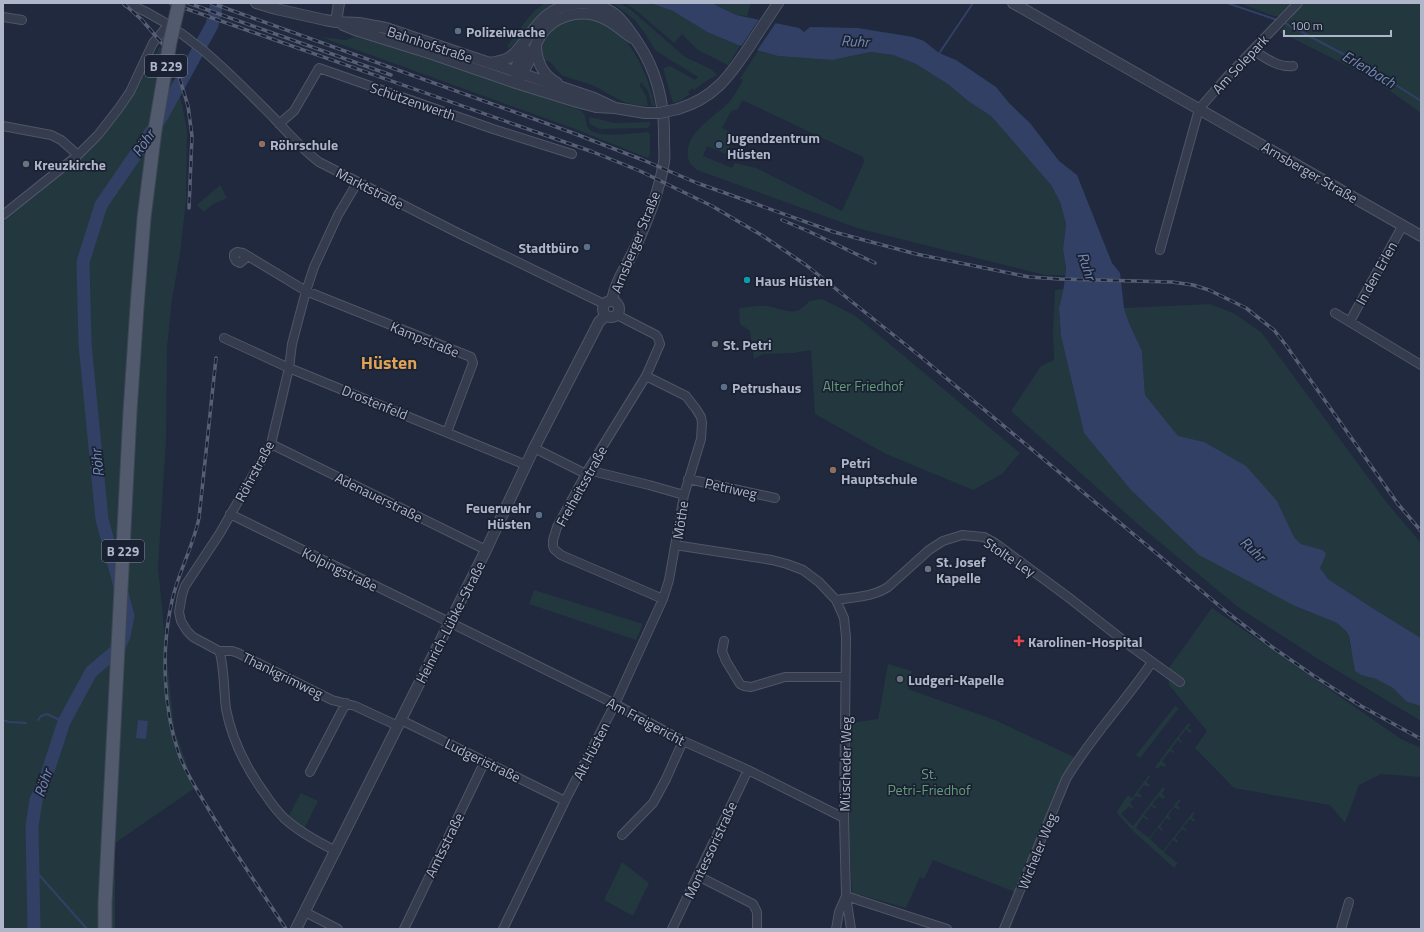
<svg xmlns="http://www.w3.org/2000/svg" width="1424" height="932" viewBox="0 0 1424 932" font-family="'Titillium Web',sans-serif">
<rect width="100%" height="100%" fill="#20293d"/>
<path fill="#22383e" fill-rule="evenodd" d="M545 3H554C533 14 526 35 508 49V45C520 30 528 14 545 3Z
M613 3H620L630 9 685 57 711 69 717 75 706 81 694 90 692 88 688 92 690 94 682 100 673 103 664 71V68L669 66 672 67 695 80 698 77 656 51 644 32 635 20Z
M625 3H650L673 11 707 32 740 46 728 65 698 50 682 34 674 43 638 12Z
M712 3H751L747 16 736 15Z
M1239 3H1421V113L1372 78 1280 32 1291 18 1274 16Z
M577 17C582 18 588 17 592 19 630 30 647 71 655 106H652L648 91 641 82 640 86 646 96 648 106C622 105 618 98 596 87 586 82 575 80 564 76 555 72 553 59 543 61 536 35 555 24 577 17Z
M321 37 346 40 355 37 395 48 580 110C582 112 585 114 585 117 587 123 586 127 591 131 603 138 634 133 648 132L650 134V155L648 158 575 129Z
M160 46 181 100 187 130 186 201 180 254 172 299 167 348 166 439 158 567 174 728 195 788 115 843V929H3V222C43 189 85 158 118 117 134 96 147 69 160 46Z
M758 51 778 56 832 60 871 52 893 55 916 64 949 85 968 101 991 116 1051 185 1060 202 1066 224 1063 249 1066 268 1065 275H1045L857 228 697 170C695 168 690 164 689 161 680 134 716 117 730 101 735 95 739 87 743 80L740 79ZM742 100 863 157 864 162 842 211 756 168 735 163 732 168 703 156 707 146 726 154 734 137 732 133 722 128 731 111 738 109Z
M590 117 614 123 650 122V125L647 128 599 129 590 124 589 120Z
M220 185 227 198 213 204 204 212 197 205Z
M1063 289 1059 308 1061 336 1084 433 1295 606 1337 623 1346 631 1349 636 1350 646 1361 675 1376 679 1393 688 1407 702 1421 706V721L1318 659 1238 607 1140 526 1011 411 1041 366 1054 360 1053 332 1055 290Z
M822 299 854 315 868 326 1020 453 1002 474 973 490 886 454 815 414 811 350 793 353 766 354 765 353 754 359 750 331 740 324 739 308C747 308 758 305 767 306 784 309 796 319 809 301Z
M1210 304 1233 313 1261 332 1387 503 1421 543V638L1374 609 1328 579 1320 568 1323 550 1301 544 1294 537 1277 501 1204 442 1178 437 1145 395 1142 351 1129 323 1124 308Z
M534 590 643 624 636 640 529 604Z
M1212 608 1401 739 1421 748V777L1381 774 1359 785 1345 823 1330 805 1234 788 1195 748 1207 731 1169 685 1168 669Z
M888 664 912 671 908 689 995 720 1074 757 1061 779 1015 892 933 860 924 879 920 877 906 908 861 895 852 894 849 828 851 723 878 719Z
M1175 706 1179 708 1140 758 1136 755Z
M1188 723 1191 724 1188 728 1192 731 1190 733 1186 729 1179 738 1182 741 1181 743 1178 740 1171 749 1175 752 1174 753 1170 751 1162 761 1166 765 1165 767 1161 765 1157 769 1155 767Z
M1149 775 1151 776 1146 782 1150 785 1148 787 1144 785 1138 793 1142 796 1140 798 1136 796 1130 803 1133 807 1132 809 1129 806 1121 814 1133 826 1163 787 1165 789 1162 794 1165 797 1163 799 1159 796 1152 804 1156 807 1155 809 1151 806 1144 815 1148 818 1147 820 1143 817 1136 828 1149 838 1179 799 1181 800 1177 805 1180 808 1179 810 1174 807 1168 816 1171 819 1170 820 1166 818 1160 827 1163 829 1162 831 1158 828 1150 839 1163 851 1193 812 1195 813 1192 817 1195 820 1194 822 1190 819 1183 827 1187 830 1186 832 1182 829 1175 838 1178 841 1177 843 1173 840 1164 852 1178 863 1174 868 1133 831 1117 813V811L1128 795 1132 798Z
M301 793 318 801 304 829 288 817Z
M622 862 649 883 633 916 604 900Z"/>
<path fill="#314064" d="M650 3H712L736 15 799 28 804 32 810 27 858 28 913 37 924 41 939 53 956 60 996 87 1009 103 1030 123 1059 161 1077 175 1112 263 1120 273 1124 308 1129 323 1142 351 1145 395 1178 436 1204 442 1246 466 1277 501 1294 537 1301 544 1323 550 1326 554 1320 568 1328 579 1374 609 1421 638V706L1407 702 1393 688 1376 679 1361 675 1355 671 1349 636 1346 631 1337 623 1295 606 1199 555 1131 490 1084 433 1061 336 1059 308 1064 286 1066 268 1063 249 1066 224 1060 202 1051 185 991 116 968 101 949 85 916 64 893 55 871 52 832 60 778 56 738 45 707 32 673 11Z
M138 720 148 721 146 739 136 738Z"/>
<path fill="#20293d" d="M760 18 777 21 756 52 740 48Z"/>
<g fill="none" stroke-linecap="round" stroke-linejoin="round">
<path stroke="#314064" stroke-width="2" d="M1227 3 1277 20
M1283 22 1371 69 1421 101
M938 55 973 3
M3 720 9 722 26 723
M38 720 41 716 47 714 64 722
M33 868 87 929"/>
<path stroke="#314064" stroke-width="13" d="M34 929 32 827 36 800 45 780 64 722 91 672 118 649 124 636 128 616 102 519 85 344 83 262 101 205 162 116 212 25 217 3"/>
<defs>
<path id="minor" d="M127 3C186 27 229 73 273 117 288 133 302 149 319 162L458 233 604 304
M3 17 22 20
M1253 50C1265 58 1279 68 1293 66
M279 124 294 111 319 68 493 129 572 154
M3 126 51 135 61 140 78 155
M357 183 338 215 314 267 306 291 292 344 289 368 271 444 220 533 185 586 182 595 179 612 181 621 187 631 193 637 219 651H232L238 653 332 700 355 706 398 726
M3 215 78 155 98 135 119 108 130 92 153 43 169 24
M1160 250 1199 109 1226 78 1298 3
M248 256 240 263 236 261 234 257V254L237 252 243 253 306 291 471 357 473 363 447 432
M1335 313 1421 365
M617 315 656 335 658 338 660 344 646 376 588 470 557 527 553 540V546L554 549 561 555 663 599
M1350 321 1403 225
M224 338 289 368 526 465
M271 444 486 550
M534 448 586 474
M588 470 649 485 684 495
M688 479 775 498
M230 514 615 704 683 741 748 770 844 818
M675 545 772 560 787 564 803 570 819 582 836 600 844 618 846 637 844 818 846 896 851 929
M836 600C853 597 873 597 888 587L929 550 943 541 962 535 984 537 995 543 1068 597 1133 648 1180 682
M724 641 722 651 726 661 740 684 744 686 751 687 785 677H845
M219 651C224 661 224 695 226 709 232 740 246 768 265 794 271 803 277 811 284 818 299 832 318 842 336 851
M401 720 565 801
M310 772 346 703
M622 835 653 803 666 779 683 741
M698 876 753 904 757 912V929
M846 896 947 929
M305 912 338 929
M404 929 485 761
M503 929 565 801 615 704 663 599 669 580 684 495 701 439 702 423 701 417 696 409 686 396 646 376
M672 929 748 770
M836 929 839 912 846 896
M1004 929 1066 779C1091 737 1125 702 1152 662
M1341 929 1349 902"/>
<path id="tertiary" d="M256 3 276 9 325 20 336 22 359 23 386 28 594 98 615 108
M583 3C614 6 622 19 638 43 658 73 665 106 664 141 664 148 665 156 664 162 659 192 648 219 636 246 628 264 615 281 612 301
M1013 3 1421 236
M336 22 339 3
M343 25 355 30 429 53 516 83 577 102 596 107 615 108 645 113
M536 47C537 63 543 75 557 83
M489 63C496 62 504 61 510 57 516 53 520 46 525 41 542 17 551 6 582 3
M516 79 517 65 524 47
M519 79C529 66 532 49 541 35 553 17 578 9 598 16 611 20 621 30 632 38
M678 109C714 98 729 77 749 47 758 33 768 18 778 3
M603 309a8 8 0 1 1 16 0a8 8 0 1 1-16 0Z
M296 929 486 550 534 448 599 322 605 316"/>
<path id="primary" d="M105 929V903L130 412 137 307 144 218 155 130"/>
</defs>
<use href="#minor" stroke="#4f5668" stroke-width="10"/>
<use href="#tertiary" stroke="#4f5668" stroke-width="12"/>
<use href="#primary" stroke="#3e4556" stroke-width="15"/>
<use href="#minor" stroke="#343c4d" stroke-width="8"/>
<use href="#tertiary" stroke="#343c4d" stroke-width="10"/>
<use href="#primary" stroke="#525a6d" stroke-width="13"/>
<defs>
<path id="rail" d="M123 3 142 20 166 48 178 73 188 106 192 136 189 208
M170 3 593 152 640 171 712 206 763 236 806 265 921 357 1228 613 1272 647 1314 676 1361 706 1421 739
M188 3 391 75
M211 3 573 133 643 160 697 183 834 232 916 254 1029 277 1060 279 1172 282 1193 285 1209 290 1246 308 1274 330 1285 344 1398 504 1421 531
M782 220 808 231 875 263
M216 358 199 518C193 547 178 573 172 601 161 648 163 709 179 754 186 774 198 791 209 810 233 850 260 889 286 929"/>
</defs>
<use href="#rail" stroke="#565f75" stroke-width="3.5"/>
<use href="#rail" stroke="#1a2132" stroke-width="2" stroke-dasharray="6" stroke-linecap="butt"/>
<defs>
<path id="tertiary-bridge" d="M645 113H660L678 109"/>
<path id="primary-bridge" d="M155 130 170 42 179 3"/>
</defs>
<use href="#tertiary-bridge" stroke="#4f5668" stroke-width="12" stroke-linecap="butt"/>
<use href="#primary-bridge" stroke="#3e4556" stroke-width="15" stroke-linecap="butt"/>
<use href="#tertiary-bridge" stroke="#343c4d" stroke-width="10"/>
<use href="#primary-bridge" stroke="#525a6d" stroke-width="13"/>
</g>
<g fill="#5c6f8a" stroke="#1a2132" stroke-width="1.5">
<circle cx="458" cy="31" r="4"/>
<circle cx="719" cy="145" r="4"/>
<circle cx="587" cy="247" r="4"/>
<circle cx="724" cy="387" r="4"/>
<circle cx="539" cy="515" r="4"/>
</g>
<g fill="#8d6e63" stroke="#1a2132" stroke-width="1.5">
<circle cx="262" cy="144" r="4"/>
<circle cx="833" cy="470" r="4"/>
</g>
<g fill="#6b7280" stroke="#1a2132" stroke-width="1.5">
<circle cx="26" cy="164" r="4"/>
<circle cx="715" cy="344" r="4"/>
<circle cx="928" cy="569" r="4"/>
<circle cx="900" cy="679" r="4"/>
</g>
<circle fill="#0f9aa8" stroke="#1a2132" stroke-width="1.5" cx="747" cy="280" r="4"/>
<path fill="#e0444e" stroke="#1a2132" stroke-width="1.5" d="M1017 635h4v4h4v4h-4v4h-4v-4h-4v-4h4z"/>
<g text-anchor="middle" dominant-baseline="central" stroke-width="3.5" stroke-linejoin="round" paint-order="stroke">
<g fill="#1a2132" stroke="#82899c" stroke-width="1">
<rect x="145" y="55" width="42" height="22" rx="3"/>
<rect x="102" y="540" width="42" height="22" rx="3"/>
</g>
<g font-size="13" font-weight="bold" fill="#afb6c9">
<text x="166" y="66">B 229</text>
<text x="123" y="551">B 229</text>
</g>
<g font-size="14" font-weight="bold" fill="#afb6c9" stroke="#1a2132" text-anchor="start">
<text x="466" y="31">Polizeiwache</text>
<text x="727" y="137">Jugendzentrum<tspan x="727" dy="16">Hüsten</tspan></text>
<text x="270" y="144">Röhrschule</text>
<text x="34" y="164">Kreuzkirche</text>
<text x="579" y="247" text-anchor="end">Stadtbüro</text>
<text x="755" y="280">Haus Hüsten</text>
<text x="723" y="344">St. Petri</text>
<text x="732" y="387">Petrushaus</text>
<text x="841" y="462">Petri<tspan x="841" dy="16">Hauptschule</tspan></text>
<text x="531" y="507" text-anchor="end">Feuerwehr<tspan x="531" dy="16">Hüsten</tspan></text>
<text x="936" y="561">St. Josef<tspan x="936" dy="16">Kapelle</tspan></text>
<text x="1028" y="641">Karolinen-Hospital</text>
<text x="908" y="679">Ludgeri-Kapelle</text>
</g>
<g font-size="14" fill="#afb6c9" stroke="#1a2132">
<text transform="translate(430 44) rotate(18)">Bahnhofstraße</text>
<text transform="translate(1240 64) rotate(-47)">Am Solepark</text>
<text transform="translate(413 101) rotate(19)">Schützenwerth</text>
<text transform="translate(1310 172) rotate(30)">Arnsberger Straße</text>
<text transform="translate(370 188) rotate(27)">Marktstraße</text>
<text transform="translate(635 242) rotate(-68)">Arnsberger Straße</text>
<text transform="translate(1376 273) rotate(-61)">In den Erlen</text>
<text transform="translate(425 339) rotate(22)">Kampstraße</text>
<text transform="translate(375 402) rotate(22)">Drostenfeld</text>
<text transform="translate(254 471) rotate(-62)">Röhrstraße</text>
<text transform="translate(581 486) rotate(-61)">Freiheitsstraße</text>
<text transform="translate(731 488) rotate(12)">Petriweg</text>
<text transform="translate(379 497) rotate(26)">Adenauerstraße</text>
<text transform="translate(680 520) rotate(-81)">Möthe</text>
<text transform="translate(1010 557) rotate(34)">Stolte Ley</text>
<text transform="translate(340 569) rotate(26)">Kolpingstraße</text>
<text transform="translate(450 622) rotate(-63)">Heinrich-Lübke-Straße</text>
<text transform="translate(283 675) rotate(26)">Thankgrimweg</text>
<text transform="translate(646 721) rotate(28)">Am Freigericht</text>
<text transform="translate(591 751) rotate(-63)">Alt Hüsten</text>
<text transform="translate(483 760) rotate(26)">Ludgeristraße</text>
<text transform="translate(845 764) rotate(-89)">Müscheder Weg</text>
<text transform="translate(444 845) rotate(-64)">Amtsstraße</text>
<text transform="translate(710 850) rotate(-65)">Montessoristraße</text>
<text transform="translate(1037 851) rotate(-68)">Wicheler Weg</text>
</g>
<g font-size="14" fill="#649c78" stroke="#1a2132">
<text x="863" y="385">Alter Friedhof</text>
<text x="929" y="773">St.<tspan x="929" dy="16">Petri-Friedhof</tspan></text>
</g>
<g font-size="15" font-style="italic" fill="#7488b3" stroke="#1a2132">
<text transform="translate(855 41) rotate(3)">Ruhr</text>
<text transform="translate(1369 69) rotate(30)">Erlenbach</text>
<text transform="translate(143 143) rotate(-55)">Röhr</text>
<text transform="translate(1087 266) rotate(71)">Ruhr</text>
<text transform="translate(97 463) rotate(-96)">Röhr</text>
<text transform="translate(1253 549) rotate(43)">Ruhr</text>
<text transform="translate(43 783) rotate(-71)">Röhr</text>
</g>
<g font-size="18" font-weight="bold" fill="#dea156" stroke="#1a2132">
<text x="389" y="362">Hüsten</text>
</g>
</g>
<rect width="1424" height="932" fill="none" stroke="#afb6c9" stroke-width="8"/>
<path d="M1284 30v6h107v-6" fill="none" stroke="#afb6c9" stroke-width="2"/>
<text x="1290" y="30" font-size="12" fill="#afb6c9" stroke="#1a2132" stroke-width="3" paint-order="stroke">100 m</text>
</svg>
